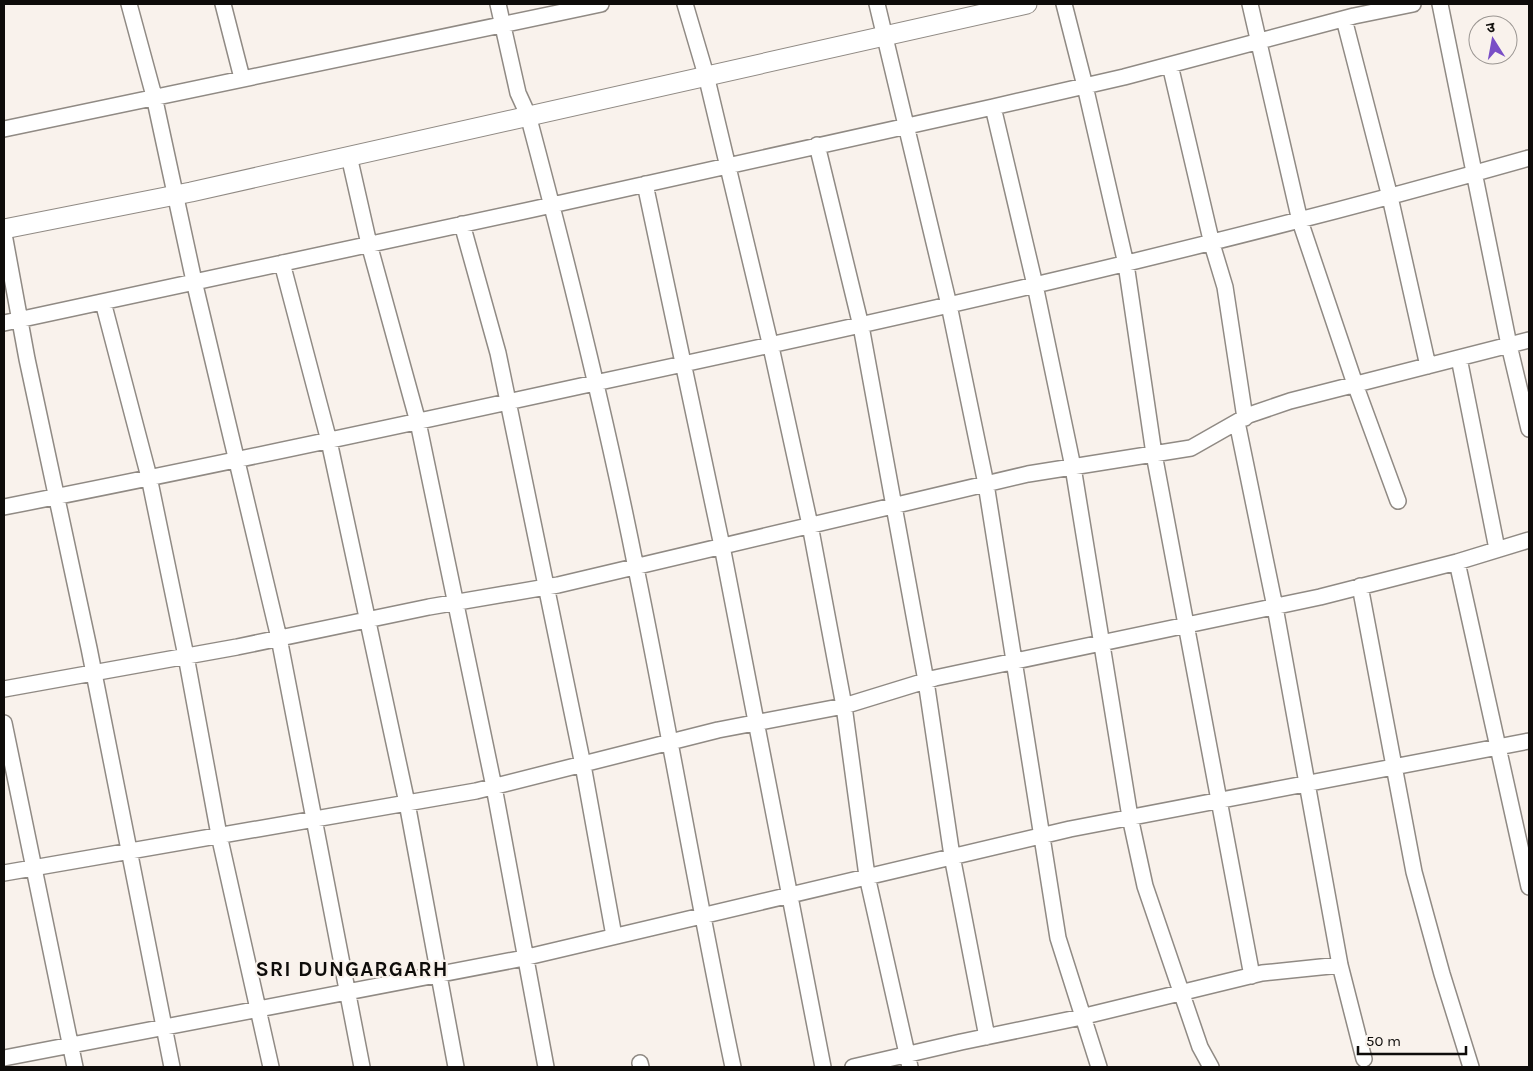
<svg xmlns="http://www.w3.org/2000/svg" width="1533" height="1071" viewBox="0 0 1533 1071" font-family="Karla,'Noto Sans Devanagari',sans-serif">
<rect width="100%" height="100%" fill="#f9f2ec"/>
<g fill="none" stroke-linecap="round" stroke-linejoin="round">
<defs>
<path id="minor" d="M129 4 154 96 194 281 279 638 362 1067
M223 4 242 78
M498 4 518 93 528 115C568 265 606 416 636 568 670 734 698 901 733 1067
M685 4 706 75 771 347 810 525 844 706 867 876 910 1067
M877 4 949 305 986 484 1058 938 1099 1067
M1064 4 1085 86 1126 264 1154 454 1252 976
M1250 4 1300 221 1355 384 1398 501
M1440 4 1509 345 1529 429
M1344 19 1390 197 1428 366
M1170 65 1212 244 1225 287 1245 418
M993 107 1035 285 1073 467 1130 817 1145 886 1200 1047 1211 1067
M4 129 601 4
M817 145 861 326 926 681 952 856 987 1037
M349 156 369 244 418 422 494 787 546 1067
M645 184 722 546 823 1067
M462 224 498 353 583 765 614 936
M4 234 27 359 89 648 172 1067
M282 263 329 441 407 803 456 1067
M103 302 149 477 186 656 219 835 271 1067
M4 323 534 209 993 107 1124 77 1354 16 1413 4
M1459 358 1497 549
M1237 422 1275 607 1340 965 1364 1059
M4 507C197 469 389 428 581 386 899 318 1216 247 1529 158
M1457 562 1529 887
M1360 586 1414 872 1442 974 1471 1067
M4 689 237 647 429 607 558 585 1028 474 1191 448 1249 415 1290 401 1529 340
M4 723 75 1067
M4 873 476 791 718 730 844 706 935 678 1320 597 1457 562 1529 540
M4 1058 519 959 1070 829 1529 741
M640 1063 641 1067
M853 1067 961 1042 1077 1018 1262 973 1340 965"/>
<path id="tertiary" d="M4 229 191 192 1027 4"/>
</defs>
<use href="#minor" stroke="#908a84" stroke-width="18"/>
<use href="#tertiary" stroke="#908a84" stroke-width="21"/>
<use href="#minor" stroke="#fff" stroke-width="15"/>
<use href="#tertiary" stroke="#fff" stroke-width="19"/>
</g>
<g text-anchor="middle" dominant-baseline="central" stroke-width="4.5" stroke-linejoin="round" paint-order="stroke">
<g font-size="21" font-weight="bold" letter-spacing="1" fill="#0e0c0a" stroke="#f9f2ec">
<text x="352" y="969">SRI DUNGARGARH</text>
</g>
</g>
<rect width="1533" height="1071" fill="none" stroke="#0e0c0a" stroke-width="10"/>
<g transform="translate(1493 40) rotate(349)"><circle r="24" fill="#f9f2ec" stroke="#9b9692"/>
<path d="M0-4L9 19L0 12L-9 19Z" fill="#794ec6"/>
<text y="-8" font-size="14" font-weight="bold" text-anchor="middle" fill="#0e0c0a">उ</text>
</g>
<path d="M1358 1046v8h108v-8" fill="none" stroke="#0e0c0a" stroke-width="2.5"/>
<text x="1366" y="1046" font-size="15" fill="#0e0c0a" stroke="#f9f2ec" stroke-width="4" paint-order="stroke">50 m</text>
</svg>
